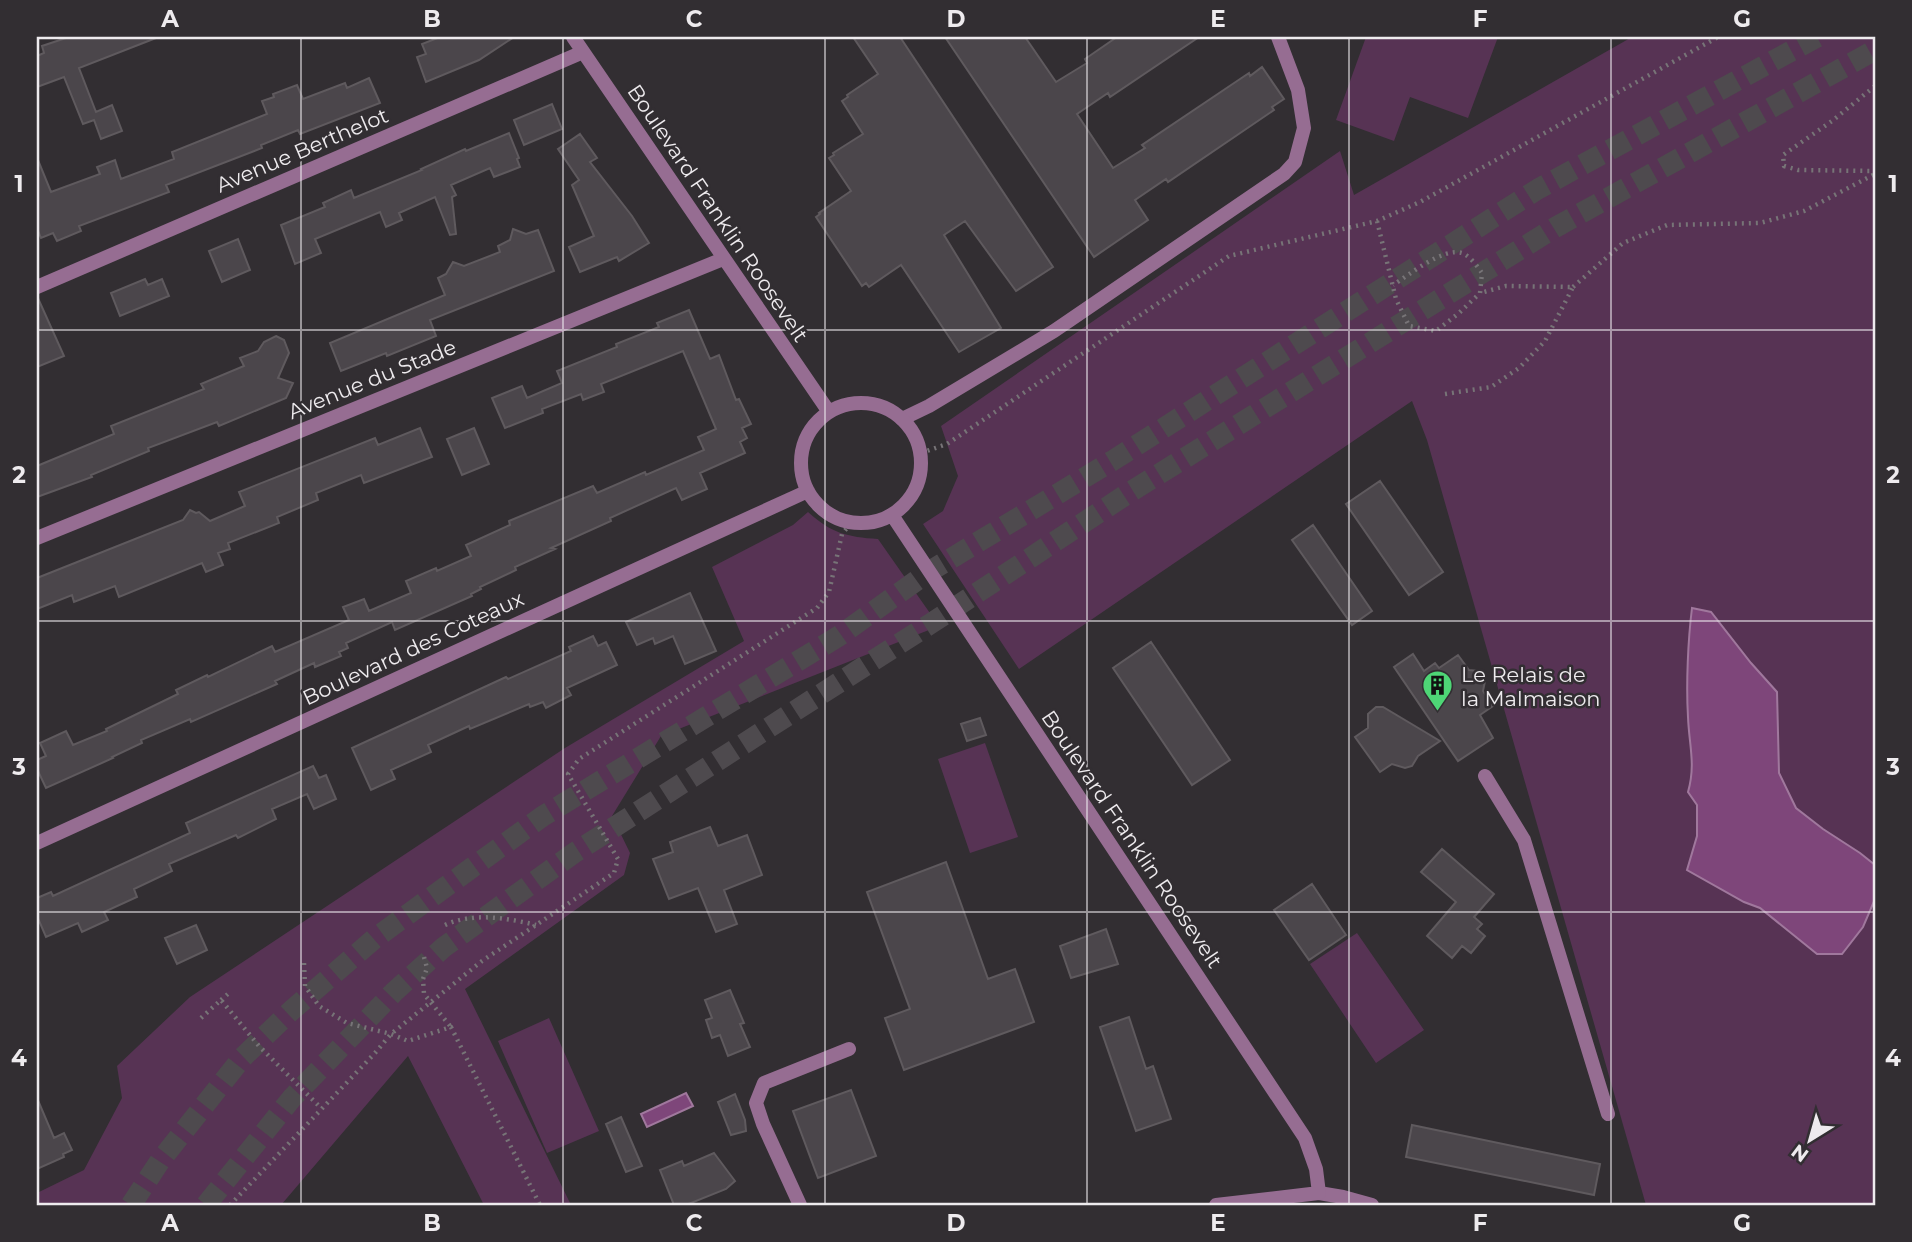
<svg xmlns="http://www.w3.org/2000/svg" width="1912" height="1242" viewBox="0 0 1912 1242" font-family="Montserrat,sans-serif">
<rect width="100%" height="100%" fill="#322e32"/>
<path fill="#573354" d="M1366 37H1498L1468 118 1410 97 1394 141 1336 120Z
M1632 37H1875V1205H1646L1427 440 1412 401 1019 669 923 524 943 511 958 476 941 426 1340 151 1354 195Z
M808 512C831 533 847 537 878 539L939 626 661 736 612 816 630 853 624 875 465 989 571 1205H484L408 1056 281 1205H37V1193L84 1170 122 1098 117 1066 190 997 565 748 744 641 712 567 793 525Z
M985 743 1018 837 970 853 938 759Z
M1357 933 1424 1030 1376 1063 1310 964Z
M549 1018 599 1131 547 1153 498 1041Z"/>
<path fill="#7e467a" stroke="#a0789d" stroke-width="2" d="M1692 608 1711 612 1751 663 1777 692 1779 773 1796 808 1823 829 1860 853 1875 865V899L1863 927 1842 954H1817L1760 908 1744 902 1687 870 1697 836V805L1688 792C1696 764 1689 745 1688 717 1686 684 1688 640 1692 608Z
M686 1093 693 1106 647 1127 641 1114Z"/>
<path fill="#4b464b" stroke="#5f5a5e" stroke-width="2" d="M69 37H156V38L79 68 96 112 112 105 122 131 101 139 94 120 83 124 64 77 37 87V56L44 53 42 46Z
M440 37H514L479 60 426 82 417 57 426 54 422 44Z
M853 37H900L1053 267 1016 291 965 221 944 235 1001 328 959 352 901 265 869 287 866 283 862 286 816 217 820 214 819 213 851 191 829 158 834 155 833 153 863 134 842 101 848 97 847 95 878 74Z
M945 37H1025L1056 82 1087 63 1085 59 1117 37H1199L1110 97 1108 93 1077 114 1113 168 1145 148 1142 145 1249 73 1250 76 1262 67 1284 99 1272 107 1274 110 1168 182 1166 179 1135 200 1148 220 1094 257Z
M369 78 380 103 300 134 298 130 261 145 262 148 166 185 169 192 79 226 81 231 57 241 53 233 41 238 37 228V160H38L51 192 100 174 97 167 115 160 121 179 174 159 172 152 267 114 262 101 274 97 273 94 297 85 303 99 345 83 347 88Z
M552 104 562 129 524 145 514 120Z
M509 133 519 158 517 159 520 167 494 177 490 168 451 185 456 195 452 197 456 234 450 235 435 197 399 213 402 220 386 227 380 212 315 239 321 253 295 264 281 225 325 207 323 203 351 190 354 198 422 170 421 169 465 149 466 151Z
M580 134 597 158 590 162 632 216 649 243 619 261 617 257 580 272 569 247 594 236 572 185 579 180 558 149Z
M513 229 526 234 538 230 554 271 430 320 436 336 387 356 386 353 341 371 330 343 445 295 438 278 446 274 453 262 464 266 500 252 498 246 510 240Z
M238 239 250 270 222 282 209 251Z
M145 279 148 285 162 279 169 296 120 316 111 293Z
M37 296 64 356 37 367Z
M689 310 710 359 719 355 736 400 739 399 751 424 742 428 747 438 740 442 745 453 700 473 707 489 682 500 676 488 610 518 611 521 551 548 555 549 515 567 516 570 480 587 481 589 471 594 472 596 395 630 392 622 346 643 348 648 339 652 341 656 315 667 314 663 275 681 277 684 191 722 190 719 141 740 142 743 112 757 113 758 46 788 37 769V760L46 756 40 743 66 731 73 745 107 731 106 729 178 694 176 690 207 675 208 677 272 646 275 652 349 620 343 607 364 599 369 611 411 593 406 581 436 568 437 571 471 556 466 545 510 525 509 521 593 486 597 493 645 472 646 475 704 450 698 437 716 429 683 351 601 384 604 392 583 400 581 394 542 409 543 413 505 428 492 398 522 386 527 398 562 383 557 371 617 347 616 344 659 327 657 323Z
M276 336 284 340 289 353 278 378 293 383 286 398 219 426 217 422 148 448 149 451 91 475 92 477 37 497V466L114 434 111 426 204 389 201 384 244 366 240 358 258 351 264 342Z
M420 428 432 457 364 483 361 475 316 493 318 500 277 517 279 523 228 543 230 549 218 553 223 565 206 572 202 563 119 597 115 586 74 602 72 595 37 609V578L183 520 190 510 196 513 199 512 210 521 245 506 239 492 375 438 378 445Z
M474 428 489 464 462 475 447 439Z
M1380 481 1443 572 1409 595 1346 504Z
M1313 525 1372 611 1352 625 1292 540Z
M690 593 716 651 685 664 673 636 655 644 653 638 637 645 626 622Z
M593 636 598 646 606 642 617 665 567 688 571 695 546 708 543 702 530 707 529 704 470 729 469 726 428 745 431 752 391 770 395 779 371 790 352 748 506 677 508 679 571 651 569 647Z
M1151 642 1230 760 1192 785 1113 668Z
M1413 654 1424 671 1435 663 1439 668 1458 655 1469 670 1479 671 1482 673 1485 681 1483 691 1493 706 1480 715 1493 738 1458 761 1394 667Z
M1376 707H1383L1440 741 1418 756 1412 766 1405 768 1392 764 1380 772 1355 737 1368 728V714Z
M980 718 986 735 967 741 961 724Z
M313 766 319 778 326 775 336 799 314 809 307 794 272 809 276 819 238 838 236 835 169 864 172 871 134 889 137 897 104 912 108 920 82 932 78 923 46 937 37 916V898L51 892 53 896 190 833 186 823Z
M710 827 718 846 747 835 762 875 724 890 737 924 716 932 698 888 669 899 653 859 673 852 670 842Z
M1442 849 1494 894 1474 917 1482 924 1477 929 1485 936 1471 953 1462 946 1452 958 1427 936 1456 902 1421 872Z
M946 862 988 979 1015 969 1034 1022 904 1070 885 1018 910 1009 867 892Z
M1312 884 1346 935 1309 960 1274 910Z
M196 925 207 950 177 964 165 938Z
M1106 929 1118 964 1071 978 1060 946Z
M730 990 744 1023 740 1024 750 1047 728 1056 720 1035 712 1038 706 1020 712 1018 705 1000Z
M1129 1017 1146 1069 1153 1066 1171 1119 1136 1131 1100 1027Z
M851 1090 876 1156 818 1178 793 1111Z
M735 1094 745 1120 746 1131 731 1135 718 1102Z
M37 1098 54 1138 64 1133 72 1150 63 1154 64 1157 37 1169Z
M621 1117 642 1166 626 1172 606 1124Z
M1412 1125 1600 1164 1594 1195 1406 1157Z
M714 1153 735 1181 726 1189 686 1205H674L660 1170 682 1161 684 1166Z"/>
<g fill="none" stroke-linecap="round" stroke-linejoin="round">
<path stroke="#4e4a4e" stroke-width="21" stroke-dasharray="21 10" stroke-linecap="butt" d="M131 1205 160 1161 242 1058 292 1010 374 939 543 816 839 636 927 573 1112 461 1538 189 1817 37
M206 1205 292 1098 394 992 444 947 574 853 930 624 1127 494 1556 227 1875 50"/>
<path stroke="#777477" stroke-width="4.5" stroke-dasharray="2 5" stroke-linecap="butt" d="M1875 86 1832 121 1783 155 1784 166 1798 170 1875 171
M1377 221 1396 299 1409 326 1436 331 1459 313 1480 293 1482 273C1477 266 1470 256 1462 253 1443 247 1409 275 1393 285
M1573 287 1623 243 1667 225 1760 223 1804 211 1875 174
M1445 394 1491 387 1519 368 1545 341 1573 287 1506 286 1480 293
M921 453 947 444 1229 256 1377 221 1420 202 1718 37
M445 925C473 912 507 918 536 925
M424 957 427 968 423 979 424 994 451 1027
M304 963 305 986 319 1006 347 1023 391 1034 408 1041 451 1027 540 1205
M221 1000 229 993
M201 1018 221 1000 259 1046 321 1108
M230 1205 375 1053 391 1034 482 961 614 873 618 859 568 774 579 759 817 608 829 592 842 534 851 523"/>
<path stroke="#966d92" stroke-width="14" d="M902 419 929 406 1054 331 1284 174 1295 162 1304 128 1298 90 1278 37
M1485 776 1524 840 1608 1114
M1319 1193 1343 1197 1372 1205
M800 1205 763 1124 756 1103 764 1083 849 1049"/>
<path stroke="#966d92" stroke-width="14" d="M573 37 829 412
M37 287 583 52
M801 463a60 60 0 1 1 120 0a60 60 0 1 1-120 0Z
M892 515 1305 1138 1316 1169 1319 1193 1216 1205
M37 538 723 259
M37 843 808 491"/>
</g>
<path fill="none" stroke="#eeebee" stroke-width="2" stroke-opacity="0.55" d="M301 37V1205M563 37V1205M825 37V1205M1087 37V1205M1349 37V1205M1611 37V1205M37 330H1875M37 621H1875M37 912H1875"/>
<defs>
<symbol id="building-pin" viewBox="-11 -11 22 30"><path d="M0 17L-7.5 6A9.5 9.5 0 1 1 7.5 6Z" fill="#4ed676" stroke="#322e32"/><path d="M-4-6H4V6H1V3H-1V6H-4ZM-2.5-4.3h1.7v1.8h-1.7ZM.8-4.3h1.7v1.8H.8ZM-2.5-1h1.7V.8h-1.7ZM.8-1h1.7V.8H.8Z" fill="#111"/></symbol>
</defs>
<g fill-rule="evenodd">
<use href="#building-pin" x="1420" y="668" width="35" height="47"/>
</g>
<g text-anchor="middle" dominant-baseline="central" stroke-width="5" stroke-linejoin="round" paint-order="stroke">
<g font-size="21" fill="#eeebee" stroke="#322e32">
<text transform="translate(302 150) rotate(-23)">Avenue Berthelot</text>
<text transform="translate(718 213) rotate(56)">Boulevard Franklin Roosevelt</text>
<text transform="translate(372 379) rotate(-22)">Avenue du Stade</text>
<text transform="translate(413 648) rotate(-25)">Boulevard des Coteaux</text>
<text transform="translate(1132 839) rotate(56)">Boulevard Franklin Roosevelt</text>
</g>
<g font-size="21" fill="#eeebee" stroke="#322e32" text-anchor="start">
<text x="1461" y="674">Le Relais de<tspan x="1461" dy="24">la Malmaison</tspan></text>
</g>
</g>
<rect width="1912" height="1242" fill="none" stroke="#322e32" stroke-width="77"/>
<g transform="translate(1810 1140) rotate(217)" stroke="#322e32" stroke-width="5" paint-order="stroke">
<path d="M0-5L12 26L0 18L-12 26Z" fill="#eeebee"/>
<text y="-10" font-size="19" font-weight="bold" text-anchor="middle" fill="#eeebee">N</text>
</g>
<rect x="38" y="38" width="1836" height="1166" fill="none" stroke="#eeebee" stroke-width="2.5"/>
<g font-size="23" text-anchor="middle" font-weight="bold" fill="#eeebee">
<text x="170" y="27">A</text>
<text x="432" y="27">B</text>
<text x="694" y="27">C</text>
<text x="956" y="27">D</text>
<text x="1218" y="27">E</text>
<text x="1480" y="27">F</text>
<text x="1742" y="27">G</text>
<text x="19" y="192">1</text>
<text x="1893" y="192">1</text>
<text x="19" y="483">2</text>
<text x="1893" y="483">2</text>
<text x="19" y="775">3</text>
<text x="1893" y="775">3</text>
<text x="19" y="1066">4</text>
<text x="1893" y="1066">4</text>
<text x="170" y="1231">A</text>
<text x="432" y="1231">B</text>
<text x="694" y="1231">C</text>
<text x="956" y="1231">D</text>
<text x="1218" y="1231">E</text>
<text x="1480" y="1231">F</text>
<text x="1742" y="1231">G</text>
</g>
</svg>
